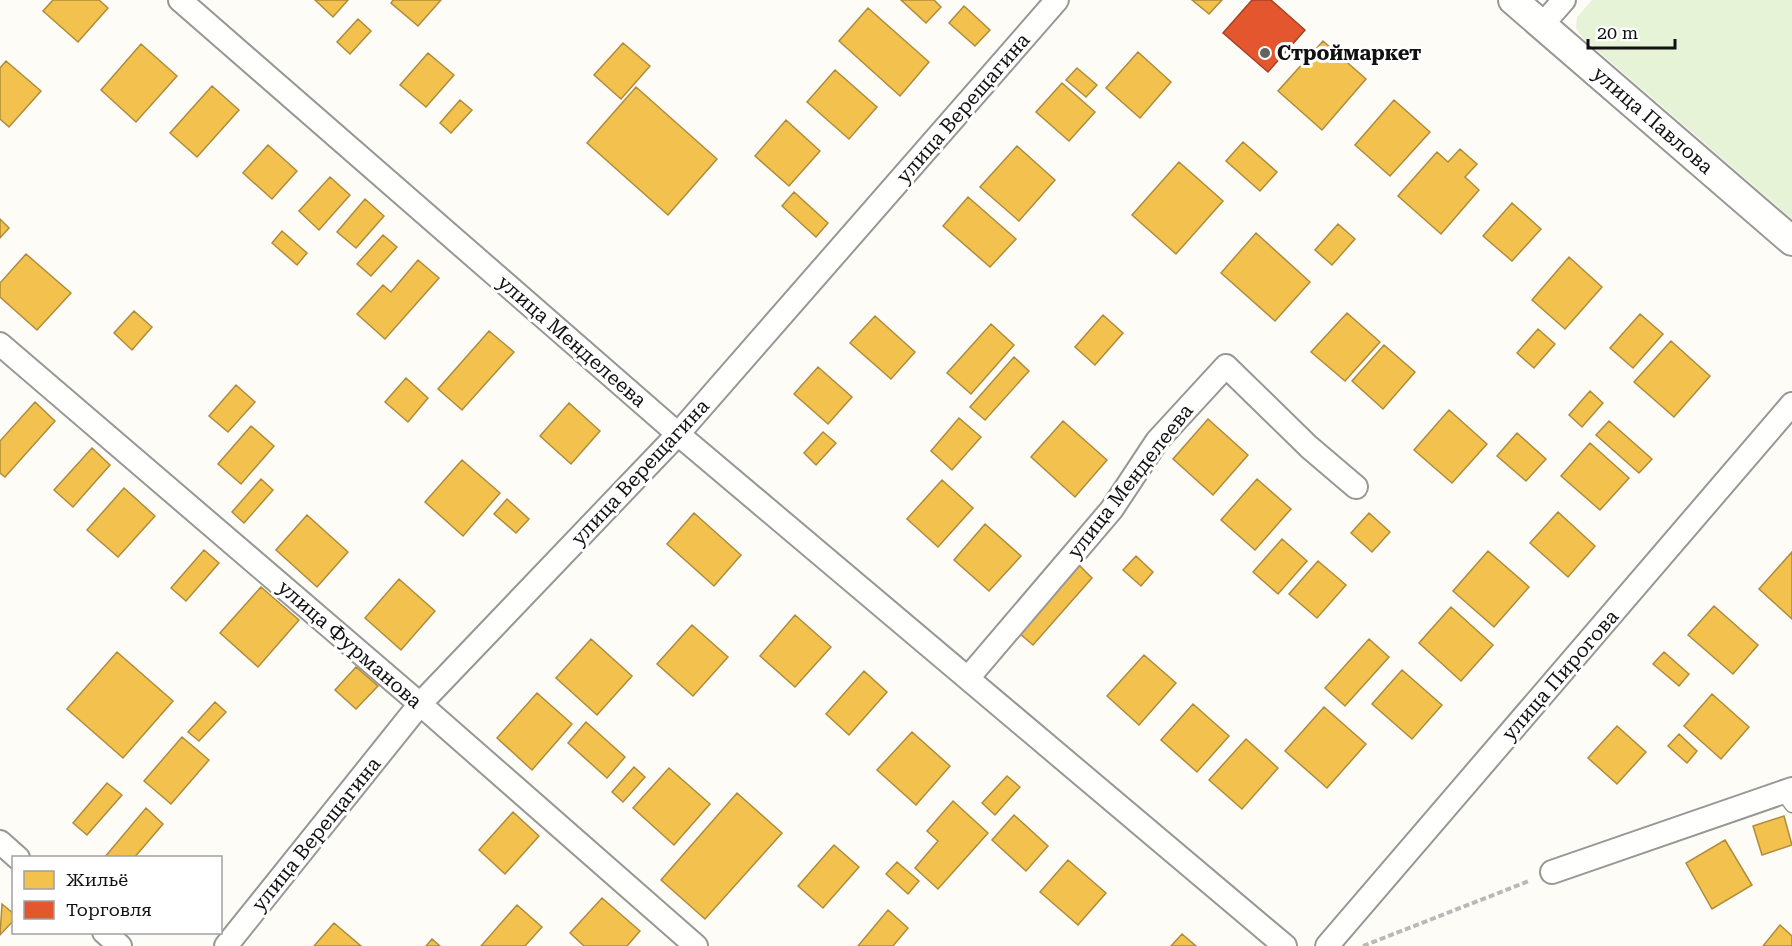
<svg xmlns="http://www.w3.org/2000/svg" width="1792" height="946" viewBox="0 0 1792 946" font-family="'Roboto Serif',serif">
<rect width="100%" height="100%" fill="#fdfcf7"/>
<path fill="#e7f3d7" d="M1592 0H1792V219L1583 38 1576 28 1577 17Z"/>
<path fill="#f2c14e" stroke="#ae8c3c" stroke-width="1.5" d="M53 0H99L108 8 78 42 43 11Z
M315 0H348L333 17Z
M393 0H441L418 26 391 3Z
M901 0H934L941 7 926 23Z
M1192 0H1222L1209 14Z
M964 6 990 30 975 46 949 23Z
M868 8 929 62 900 96 839 41Z
M358 19 371 31 350 54 337 42Z
M1323 41 1366 79 1322 130 1278 91Z
M623 43 650 66 621 99 594 75Z
M141 44 177 76 136 122 101 90Z
M1138 52 1171 82 1140 118 1106 88Z
M428 53 454 75 426 107 400 85Z
M6 61 41 91 9 127 0 119V68Z
M1077 68 1097 85 1086 97 1066 80Z
M835 70 877 107 849 139 807 102Z
M1062 83 1095 112 1069 141 1036 112Z
M212 86 239 110 197 157 170 133Z
M636 87 717 159 668 215 587 143Z
M460 100 472 110 451 133 440 123Z
M1394 100 1430 132 1390 176 1355 145Z
M786 120 820 151 789 186 755 156Z
M1243 142 1277 172 1260 191 1226 161Z
M268 145 297 171 272 199 243 173Z
M1017 146 1055 180 1019 221 980 187Z
M1460 149 1477 164 1465 177 1479 190 1441 234 1398 196 1437 152 1448 162Z
M1179 162 1223 201 1176 254 1132 215Z
M330 177 350 195 319 230 299 211Z
M794 192 828 223 816 237 782 206Z
M968 197 1016 239 990 267 943 226Z
M365 199 384 216 356 248 337 232Z
M1512 203 1541 229 1512 261 1483 236Z
M0 219 9 228 0 238Z
M1338 224 1355 239 1332 265 1315 250Z
M282 231 307 253 297 265 272 243Z
M1256 233 1310 282 1275 321 1221 273Z
M383 235 397 247 371 276 357 264Z
M26 254 71 293 37 330 0 297V283Z
M1569 257 1602 287 1565 329 1532 300Z
M418 260 439 278 385 339 357 314 383 285 391 292Z
M134 311 152 327 132 350 114 333Z
M1347 313 1380 342 1345 381 1311 352Z
M1640 314 1663 334 1633 368 1610 348Z
M1103 315 1123 333 1095 365 1075 347Z
M875 316 915 352 891 379 850 343Z
M991 324 1014 345 971 394 947 373Z
M1538 329 1555 344 1534 368 1517 353Z
M489 331 514 352 462 410 438 389Z
M1671 341 1710 376 1674 417 1634 382Z
M1384 345 1415 372 1383 409 1352 381Z
M1014 357 1029 371 985 420 970 407Z
M818 367 852 397 828 424 794 394Z
M406 378 428 398 408 422 385 402Z
M236 385 255 402 228 432 209 416Z
M1590 391 1603 403 1582 427 1569 415Z
M35 402 55 421 5 477 0 473V441Z
M569 403 600 431 571 464 540 436Z
M1449 410 1487 444 1452 483 1414 450Z
M959 418 981 437 952 470 931 451Z
M1208 419 1248 455 1213 495 1173 459Z
M1063 421 1107 460 1075 497 1031 457Z
M1609 421 1652 459 1639 473 1596 435Z
M251 426 274 446 241 484 218 464Z
M823 432 836 443 816 465 804 453Z
M1517 433 1546 459 1526 481 1497 456Z
M1590 443 1629 478 1600 510 1561 476Z
M92 448 110 465 73 507 54 490Z
M462 460 500 493 463 536 425 502Z
M261 479 273 490 244 523 232 512Z
M1257 479 1291 509 1255 550 1221 520Z
M942 480 973 508 938 547 907 519Z
M124 488 155 516 118 557 87 530Z
M507 499 529 519 516 533 494 514Z
M1558 512 1595 546 1568 577 1530 543Z
M694 513 741 555 714 586 667 544Z
M1369 513 1390 532 1372 552 1351 533Z
M307 515 348 552 317 587 276 550Z
M985 524 1021 556 989 591 954 560Z
M1282 539 1307 561 1278 594 1253 572Z
M204 550 219 563 186 601 171 588Z
M1488 551 1529 587 1494 627 1453 591Z
M1792 552V619L1759 589Z
M1136 556 1153 572 1141 586 1123 570Z
M1318 561 1346 585 1317 618 1289 594Z
M1079 565 1092 578 1033 645 1019 633Z
M399 579 435 611 401 650 365 618Z
M261 587 299 620 258 667 220 633Z
M1714 606 1758 645 1733 674 1688 635Z
M1451 607 1493 645 1461 681 1419 643Z
M795 615 831 647 795 687 760 656Z
M692 625 728 657 693 696 657 664Z
M591 639 632 676 597 715 556 678Z
M1369 639 1389 657 1345 706 1325 688Z
M117 652 173 701 123 758 67 709Z
M1664 652 1689 674 1679 686 1653 664Z
M1144 655 1176 683 1139 725 1107 696Z
M356 667 378 686 356 709 335 690Z
M1402 670 1442 705 1412 739 1372 704Z
M864 671 887 692 849 735 826 714Z
M537 693 572 724 532 770 497 738Z
M1712 694 1749 727 1721 759 1684 726Z
M215 702 226 712 199 741 188 732Z
M1193 704 1229 736 1197 772 1161 740Z
M1324 707 1366 744 1327 788 1285 751Z
M586 722 625 757 607 778 568 743Z
M1617 726 1646 752 1617 784 1588 758Z
M912 732 950 766 916 805 877 770Z
M1679 734 1697 751 1687 763 1668 746Z
M182 737 209 760 171 804 144 781Z
M1246 739 1278 768 1242 809 1209 780Z
M634 767 645 777 623 802 612 792Z
M669 768 710 804 674 845 633 808Z
M1007 776 1020 787 995 815 982 803Z
M107 783 122 795 87 835 73 823Z
M737 793 782 833 705 919 661 880Z
M953 801 988 833 938 889 915 868 938 841 927 831Z
M146 808 163 824 134 858H104Z
M513 812 539 836 505 874 479 850Z
M1014 815 1048 846 1026 871 992 840Z
M1784 816 1792 845 1762 855 1753 826Z
M1725 840 1752 885 1712 909 1686 863Z
M834 845 859 867 823 908 798 886Z
M1068 860 1106 893 1078 925 1040 892Z
M897 862 919 881 908 894 886 874Z
M602 898 640 931 627 946H584L570 933Z
M2 904 14 914V920L0 935Z
M517 905 542 927 525 946H481Z
M888 910 908 928 893 946H858Z
M334 923 361 946H314Z
M1780 925 1792 936V946H1763Z
M1182 934 1196 946H1171Z
M432 939 440 946H426Z"/>
<path fill="#e4572e" stroke="#a54225" stroke-width="1.5" d="M1252 0H1271L1305 30 1268 72 1223 33Z"/>
<g fill="none" stroke-linecap="round" stroke-linejoin="round">
<defs>
<path id="service" d="M1782 793 1792 806"/>
<path id="minor" d="M180 0 678 434 1285 946
M1542 25 1564 0
M0 344 420 704 696 946
M968 678 1112 509 1157 441 1226 366 1309 447 1356 487
M0 842 18 858
M1552 872 1792 789
M104 932 120 946
M226 946 420 704 678 434 1057 0
M1327 946 1792 404"/>
<path id="tertiary" d="M1513 0 1792 241"/>
</defs>
<use href="#service" stroke="#979795" stroke-width="15"/>
<use href="#minor" stroke="#979795" stroke-width="26"/>
<use href="#tertiary" stroke="#979795" stroke-width="32"/>
<path stroke="#b9b9b8" stroke-width="4" stroke-dasharray="6 3" stroke-linecap="butt" d="M1363 946 1529 881"/>
<use href="#service" stroke="#fffffe" stroke-width="12"/>
<use href="#minor" stroke="#fffffe" stroke-width="22"/>
<use href="#tertiary" stroke="#fffffe" stroke-width="28"/>
</g>
<circle fill="#646362" stroke="#fff" stroke-width="2" cx="1265" cy="53" r="6"/>
<g text-anchor="middle" dominant-baseline="central" stroke-width="6" stroke-linejoin="round" paint-order="stroke">
<g font-size="20" font-weight="bold" fill="#111" stroke="#fff" text-anchor="start">
<text x="1277" y="53">Строймаркет</text>
</g>
<g font-size="20" fill="#111" stroke="#fff">
<text transform="translate(963 108) rotate(-49)">улица Верещагина</text>
<text transform="translate(1653 120) rotate(41)">улица Павлова</text>
<text transform="translate(572 341) rotate(41)">улица Менделеева</text>
<text transform="translate(640 472) rotate(-47)">улица Верещагина</text>
<text transform="translate(1130 481) rotate(-52)">улица Менделеева</text>
<text transform="translate(350 644) rotate(41)">улица Фурманова</text>
<text transform="translate(1560 675) rotate(-49)">улица Пирогова</text>
<text transform="translate(316 834) rotate(-51)">улица Верещагина</text>
</g>
</g>
<rect x="12" y="856" width="210" height="78" fill="#ffffff" stroke="#a0a0a0" stroke-width="1.5"/>
<rect x="24" y="871" width="30" height="18" fill="#f2c14e" stroke="#a0a0a0" stroke-width="1.5"/>
<text x="66" y="886" font-size="18" fill="#111111">Жильё</text>
<rect x="24" y="901" width="30" height="18" fill="#e4572e" stroke="#a0a0a0" stroke-width="1.5"/>
<text x="66" y="916" font-size="18" fill="#111111">Торговля</text>
<path d="M1588 39v9h87v-9" fill="none" stroke="#111111" stroke-width="3"/>
<text x="1597" y="39" font-size="18" fill="#111111" stroke="#ffffff" stroke-width="4.5" paint-order="stroke">20 m</text>
</svg>
